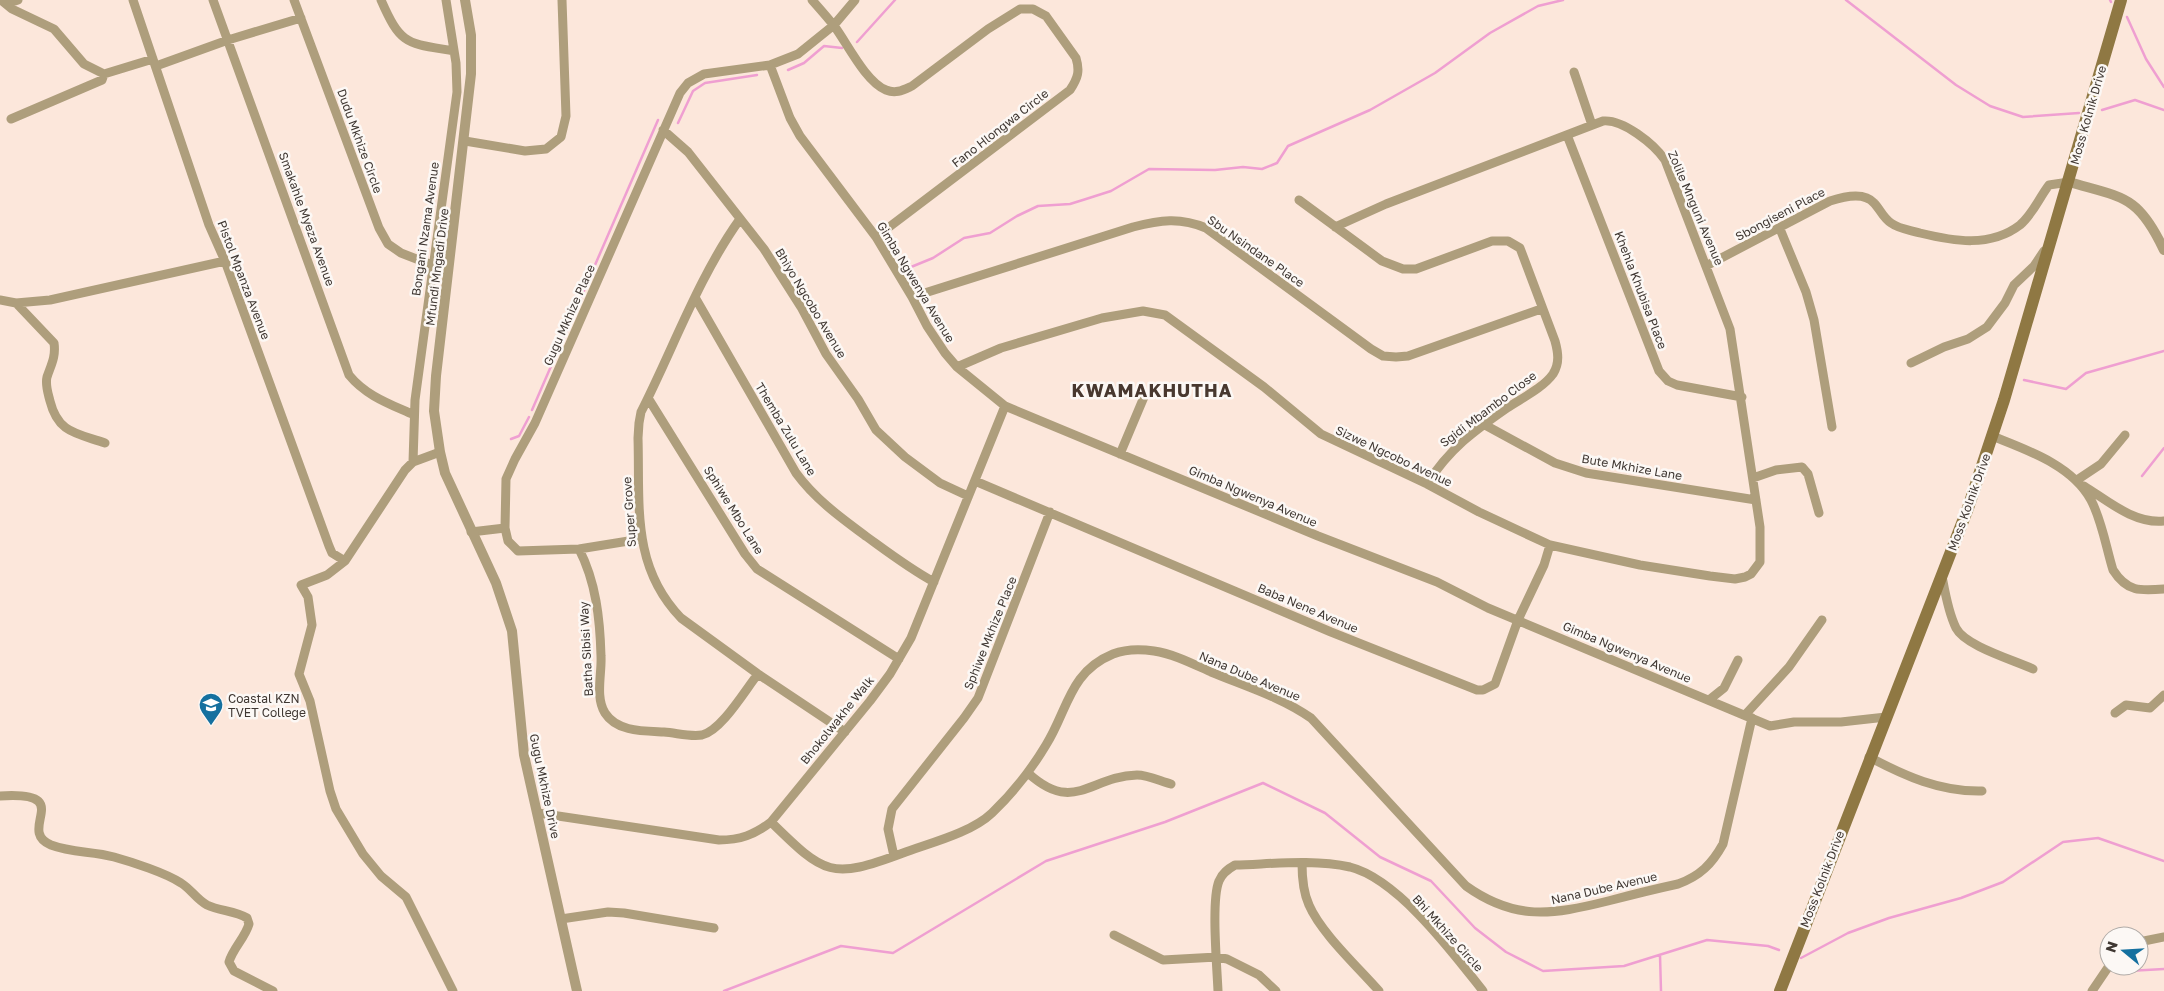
<svg xmlns="http://www.w3.org/2000/svg" width="2164" height="991" viewBox="0 0 2164 991" font-family="'Golos Text',sans-serif">
<rect width="100%" height="100%" fill="#fce7db"/>
<g fill="none" stroke-linecap="round" stroke-linejoin="round">
<path stroke="#ef9fd1" stroke-width="2.5" d="M1846 0 1956 85 1990 106 2023 117 2079 113
M2110 0 2111 2
M2127 17 2146 59 2164 87
M857 42 895 0
M788 70 804 63 824 46 842 48
M2102 110 2135 100 2164 110
M678 123 693 91 705 83 757 75
M911 267 933 258 964 238 990 233 1017 216 1038 206 1070 204 1086 199 1111 191 1149 169 1215 170 1243 167 1262 169 1277 163 1288 146 1370 110 1435 73 1490 33 1538 6 1563 0
M2024 380 2066 389 2086 373 2164 351
M532 410 658 120
M511 439 519 436 529 417
M2142 476 2164 448
M1660 955 1661 991
M1801 958 1848 933 1889 918 1961 898 2003 882 2063 842 2098 838 2164 861
M2128 971 2164 969
M724 991 841 946 893 953 1046 861 1165 822 1263 783 1325 813 1380 857 1431 881 1475 928 1506 952 1543 971 1624 966 1707 940 1768 946 1779 950"/>
<path stroke="#ae9e7c" stroke-width="9" d="M1 0 12 9 54 29 84 64 104 74
M133 0 209 225 225 261 329 546 332 553 345 561
M213 0 349 375C366 396 390 404 414 415
M294 0 379 228 388 244 401 253 432 265
M381 0C401 46 407 43 454 51
M812 0C820 9 828 18 835 27 848 45 866 82 886 90 896 94 903 90 912 86L988 29 1020 9H1033L1046 16 1076 58C1080 71 1078 78 1070 90L876 237
M6 4 18 0
M770 65 790 118 800 136 876 237 912 297 927 326 945 353 957 367 1005 406 1318 536 1437 582 1488 608 1770 726 1794 722H1841L1886 717
M156 66 228 40 301 18
M1574 72 1592 125
M11 119 102 80 104 74 153 59
M663 130 688 152 764 249 801 307 826 354 858 399 876 430 905 457 940 483 968 496
M1567 135 1659 371 1668 381 1677 385 1742 397
M465 141 525 151 546 149 561 137 566 116 562 0
M1299 200 1382 261 1403 269H1416L1492 241H1508L1520 248 1555 341C1558 352 1560 363 1553 374 1543 388 1522 398 1507 408 1474 431 1449 449 1427 484
M740 219C699 276 673 349 641 412L639 423 638 438C640 505 631 566 681 618L758 674 845 732
M1780 229 1806 292 1814 320 1832 427
M1706 266 1830 201C1842 197 1864 191 1874 203 1880 209 1883 218 1891 223 1899 229 1910 230 1920 233 1953 241 1990 248 2020 225 2033 214 2039 198 2049 185L2069 182
M912 297 1133 227C1160 220 1180 217 1206 228L1371 349 1383 356 1396 357 1408 356 1541 309
M696 299 796 473C815 499 840 517 867 537 889 553 910 569 934 582
M0 300 16 303 50 300 225 261
M16 303 54 343C56 357 51 365 47 377 45 385 48 393 50 401 58 433 76 433 105 443
M1911 363 1944 347 1968 339 1987 327 2005 303 2014 285 2034 266 2044 251
M957 367 1001 348 1102 318 1143 311 1165 315 1264 387 1321 434 1427 484 1479 512 1550 545 1640 565 1710 576 1735 579 1745 577 1751 574 1760 562V527L1730 329 1665 160C1654 144 1623 119 1603 121L1386 204 1335 227
M648 398 745 554 757 569 899 659
M1485 425 1555 463 1586 473 1756 500
M1992 436C2027 450 2072 465 2091 500 2102 521 2106 547 2113 570 2127 592 2140 591 2164 589
M440 452 413 462 405 470 345 561 327 575 301 585 308 597 312 625 299 674 310 701 330 791 336 809 363 854 381 876 406 897 453 991
M1120 454 1144 397
M413 462 415 400 457 92 456 63 446 0
M1753 478 1776 470 1802 467 1808 474 1819 513
M2077 480 2101 464 2125 435
M975 481 1331 632 1477 690H1483L1495 684 1518 620 1544 565 1550 545
M2084 486C2108 501 2134 524 2164 521
M471 532 505 528
M641 539 579 549 518 551 508 541 505 528 506 479 515 459 535 423 680 93 688 83 704 74 770 65 798 54 834 25 855 0
M579 549C596 582 600 619 601 656 602 674 595 697 605 713 617 732 644 731 664 732 677 733 690 737 702 735 722 730 745 690 758 674
M1942 576C1945 592 1948 612 1956 628 1965 646 2014 660 2033 669
M1709 700 1724 688 1738 660
M2115 713 2126 705 2150 708 2164 695
M1745 715 1789 667 1822 620
M1869 757C1905 776 1940 792 1982 791
M1028 773C1074 815 1090 776 1137 775 1148 775 1160 781 1171 784
M0 796C78 791 15 830 51 845 72 853 93 851 114 857 132 862 166 873 181 883 191 889 197 900 207 905 220 911 235 911 247 918L249 924C245 938 233 948 229 962L234 971 273 991
M538 813 719 840C740 840 754 835 771 822L870 701 890 674 911 638 1005 406
M771 822C825 875 831 880 903 853 930 843 971 833 992 813 1013 793 1031 770 1046 745 1068 710 1069 672 1113 654 1126 649 1141 649 1154 651 1174 654 1193 664 1211 672 1245 686 1281 697 1311 718L1466 886C1515 921 1552 915 1608 901 1631 895 1655 889 1678 884 1700 876 1712 864 1723 844L1752 718
M894 856 888 829 892 809 964 718 978 698 1050 512
M1302 863C1302 877 1303 892 1309 905 1321 933 1358 967 1379 991
M561 919 608 912 624 913 714 928
M1114 935 1163 960 1217 957 1227 959 1259 975 1276 991
M2139 942 2164 937
M1218 991C1217 967 1211 900 1219 881 1222 873 1228 869 1235 865 1272 864 1313 859 1350 867 1398 879 1453 953 1483 991
M2092 991 2109 966"/>
<path stroke="#ae9e7c" stroke-width="10" d="M465 0 471 35V74L436 376 434 411 440 452 445 473 496 583 512 631 524 755 577 991
M2069 182C2124 198 2138 195 2164 250"/>
<path stroke="#8f7843" stroke-width="12" d="M1780 991 1968 508 2004 400 2121 0"/>
</g>
<defs>
<symbol id="university-pin" viewBox="-11 -11 22 30"><path d="M0 17L-7.5 6A9.5 9.5 0 1 1 7.5 6Z" fill="#15709f" stroke="#fcf8f5"/><path d="M0-5L7-2L0 1L-7-2ZM-4 1L0 2.5L4 1V4Q0 6-4 4Z" fill="#fff"/></symbol>
</defs>
<g fill-rule="evenodd">
<use href="#university-pin" x="197" y="691" width="28" height="38"/>
</g>
<g text-anchor="middle" dominant-baseline="central" stroke-width="5" stroke-linejoin="round" paint-order="stroke">
<g font-size="12" fill="#3f3732" stroke="#fcf8f5">
<text transform="translate(2088 115) rotate(-74)">Moss Kolnik Drive</text>
<text transform="translate(1000 128) rotate(-38)">Fano Hlongwa Circle</text>
<text transform="translate(360 141) rotate(70)">Dudu Mkhize Circle</text>
<text transform="translate(1696 208) rotate(67)">Zolile Mnguni Avenue</text>
<text transform="translate(1780 214) rotate(-28)">Sbongiseni Place</text>
<text transform="translate(307 219) rotate(70)">Smakahle Myeza Avenue</text>
<text transform="translate(425 229) rotate(-82)">Bongani Nzama Avenue</text>
<text transform="translate(1256 251) rotate(35)">Sbu Nsindane Place</text>
<text transform="translate(437 267) rotate(-83)">Mfundi Mngadi Drive</text>
<text transform="translate(244 280) rotate(69)">Pistol Mpanza Avenue</text>
<text transform="translate(916 282) rotate(59)">Gimba Ngwenya Avenue</text>
<text transform="translate(1641 290) rotate(69)">Khehla Khubisa Place</text>
<text transform="translate(811 303) rotate(59)">Bhiyo Ngcobo Avenue</text>
<text transform="translate(569 315) rotate(-66)">Gugu Mkhize Place</text>
<text transform="translate(1488 409) rotate(-37)">Sgidi Mbambo Close</text>
<text transform="translate(786 429) rotate(59)">Themba Zulu Lane</text>
<text transform="translate(1394 456) rotate(25)">Sizwe Ngcobo Avenue</text>
<text transform="translate(1632 467) rotate(10)">Bute Mkhize Lane</text>
<text transform="translate(1253 496) rotate(23)">Gimba Ngwenya Avenue</text>
<text transform="translate(1969 502) rotate(-70)">Moss Kolnik Drive</text>
<text transform="translate(734 510) rotate(58)">Sphiwe Mbo Lane</text>
<text transform="translate(629 512) rotate(-94)">Super Grove</text>
<text transform="translate(1308 608) rotate(23)">Baba Nene Avenue</text>
<text transform="translate(990 633) rotate(-68)">Sphiwe Mkhize Place</text>
<text transform="translate(586 649) rotate(-93)">Batha Sibisi Way</text>
<text transform="translate(1627 652) rotate(23)">Gimba Ngwenya Avenue</text>
<text transform="translate(1250 676) rotate(23)">Nana Dube Avenue</text>
<text transform="translate(837 720) rotate(-51)">Bhokolwakhe Walk</text>
<text transform="translate(545 786) rotate(78)">Gugu Mkhize Drive</text>
<text transform="translate(1822 879) rotate(-69)">Moss Kolnik Drive</text>
<text transform="translate(1604 888) rotate(-13)">Nana Dube Avenue</text>
<text transform="translate(1448 933) rotate(48)">Bhi Mkhize Circle</text>
</g>
<g font-size="12" fill="#3f3732" stroke="#fcf8f5" text-anchor="start">
<text x="228" y="698">Coastal KZN<tspan x="228" dy="14">TVET College</tspan></text>
</g>
<g font-size="18" font-weight="bold" letter-spacing="1" fill="#48382f" stroke="#fcf8f5">
<text x="1152" y="390">KWAMAKHUTHA</text>
</g>
</g>
<g transform="translate(2124 951) rotate(288)"><circle r="24" fill="#fcf8f5" stroke="#b0aba7"/>
<path d="M0-4L9 19L0 12L-9 19Z" fill="#15709f"/>
<text y="-8" font-size="14" font-weight="bold" text-anchor="middle" fill="#3f3732">N</text>
</g>
</svg>
